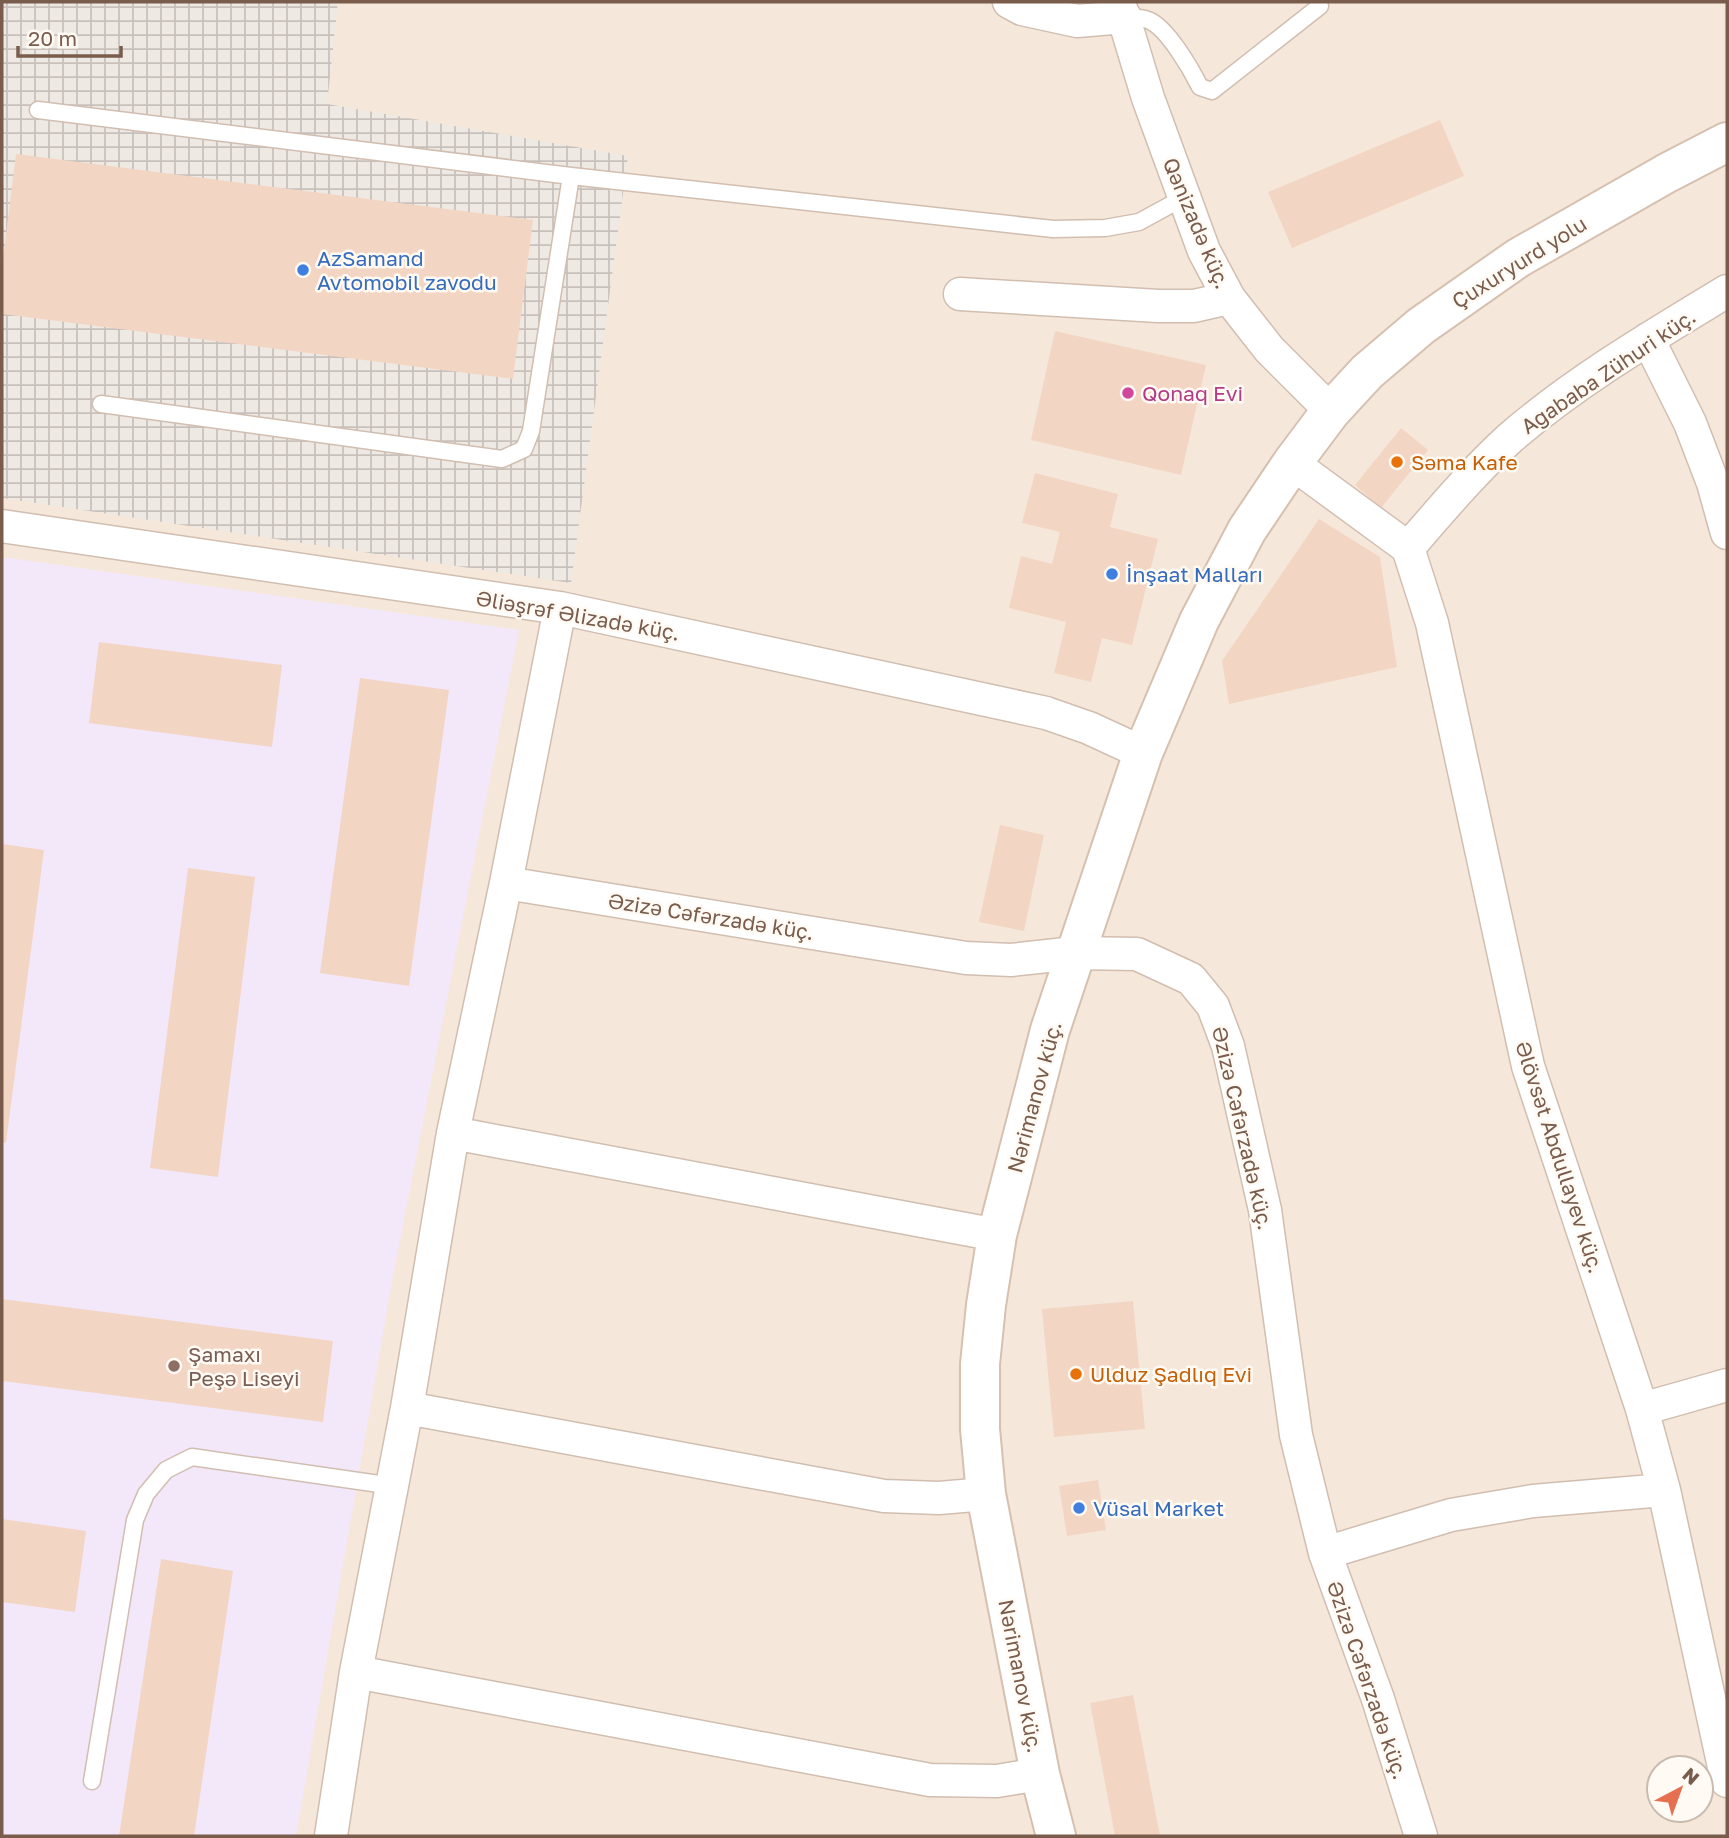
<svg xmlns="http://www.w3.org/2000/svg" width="1729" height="1838" viewBox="0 0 1729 1838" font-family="'Golos Text',sans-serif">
<defs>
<pattern id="industrial-grid" width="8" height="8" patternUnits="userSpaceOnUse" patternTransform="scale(1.75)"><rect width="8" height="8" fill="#efe9e4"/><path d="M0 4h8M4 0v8" fill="none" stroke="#c7c0bb"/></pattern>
</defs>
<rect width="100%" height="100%" fill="#fdf6ec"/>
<path fill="#f5e8da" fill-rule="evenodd" d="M2 2H1727V1836H2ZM1659 1768H1701V1810H1659Z"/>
<path fill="url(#industrial-grid)" d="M2 2H338L327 104 628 156 571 583 2 498Z"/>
<path fill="#f3e8fa" d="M2 557 519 630 393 1276 296 1836H2Z"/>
<path fill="#f3d5c3" d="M1440 120 1464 176 1292 248 1268 192Z
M16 154 533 220 513 379 2 314V267Z
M1055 331 1206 365 1181 475 1031 440Z
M1401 428 1428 450 1381 508 1355 485Z
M1035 473 1118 494 1110 527 1158 539 1132 645 1102 638 1091 682 1054 673 1066 622 1009 608 1021 556 1052 564 1060 532 1022 523Z
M1319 519 1380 557 1397 667 1229 704 1222 661Z
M99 642 282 665 272 747 89 723Z
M360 678 449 690 409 986 320 973Z
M1000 825 1044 835 1024 931 979 922Z
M2 844 44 850 6 1143 2 1142Z
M188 868 255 877 218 1177 150 1168Z
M2 1299 333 1341 323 1422 2 1381Z
M1133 1301 1145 1429 1054 1437 1042 1309Z
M1098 1480 1106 1530 1067 1536 1059 1486Z
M2 1519 86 1531 75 1612 2 1602Z
M161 1559 233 1571 194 1836H119Z
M1133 1695 1160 1836H1115L1090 1703Z"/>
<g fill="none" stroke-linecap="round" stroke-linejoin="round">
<defs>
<path id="service" d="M1125 17C1132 18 1141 17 1148 20 1167 27 1191 69 1200 87L1212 91 1320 6
M38 110 571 176 1053 229 1105 228 1139 222 1183 198
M101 404 502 459 524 449 531 431 571 176
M92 1781 135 1520 146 1494 166 1470 192 1457 393 1486"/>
<path id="minor" d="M1009 2 1022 9 1077 21 1125 17
M1119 2 1148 98 1204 251 1229 298 1269 349 1331 411
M960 294 1158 306H1194L1229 298
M1648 339 1690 423 1713 483 1727 533
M1292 463 1408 548 1432 623 1528 1066 1642 1409 1664 1490 1727 1781
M2 526 560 608 1046 713 1089 728 1143 753
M1408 548C1441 510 1473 472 1510 438 1576 381 1653 336 1727 291
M506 883 966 958 1011 960 1075 953 1137 954 1191 979 1213 1006 1228 1046 1265 1210 1296 1435 1325 1553 1378 1699 1421 1836
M453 1133 997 1235
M407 1408 884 1496 939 1498 986 1494
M1642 1409 1727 1385
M1325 1553 1451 1515 1533 1501 1664 1490
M356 1672 930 1780 997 1781 1040 1774
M331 1836 356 1672 407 1408 453 1133 506 883 560 608"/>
<path id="secondary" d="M1056 1836 1040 1774 986 1494 980 1429V1364L986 1305 997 1235 1050 1030 1143 753 1199 621 1247 530 1292 463 1331 411 1367 372 1421 326 1518 258 1667 173 1727 142"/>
</defs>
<use href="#service" stroke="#d1beb0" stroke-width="19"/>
<use href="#minor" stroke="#d1beb0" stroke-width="35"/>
<use href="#secondary" stroke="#d6c0b0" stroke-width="42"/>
<use href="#service" stroke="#fff" stroke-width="16"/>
<use href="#minor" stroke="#fff" stroke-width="32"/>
<use href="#secondary" stroke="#fff" stroke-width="38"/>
</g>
<g fill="#3f7fe0" stroke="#fffaf3" stroke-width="2.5">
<circle cx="303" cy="270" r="7"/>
<circle cx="1112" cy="574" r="7"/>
<circle cx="1079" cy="1508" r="7"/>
</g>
<circle fill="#d1479c" stroke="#fffaf3" stroke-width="2.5" cx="1128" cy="393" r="7"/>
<g fill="#e8710a" stroke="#fffaf3" stroke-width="2.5">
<circle cx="1397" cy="462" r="7"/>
<circle cx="1076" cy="1374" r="7"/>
</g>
<circle fill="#8d6e63" stroke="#fffaf3" stroke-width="2.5" cx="174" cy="1366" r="7"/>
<g text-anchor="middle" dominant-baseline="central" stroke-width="5" stroke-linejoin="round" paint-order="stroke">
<g font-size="21" fill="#7a5c4d" stroke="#fffaf3">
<text transform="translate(1197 223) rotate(67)">Qənizadə küç.</text>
<text transform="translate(1519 262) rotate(-32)">Çuxuryurd yolu</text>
<text transform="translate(1608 371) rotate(-34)">Ağababa Zühuri küç.</text>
<text transform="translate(578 615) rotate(10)">Əliəşrəf Əlizadə küç.</text>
<text transform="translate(711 916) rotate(9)">Əzizə Cəfərzadə küç.</text>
<text transform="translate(1034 1097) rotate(-75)">Nərimanov küç.</text>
<text transform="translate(1243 1128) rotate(77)">Əzizə Cəfərzadə küç.</text>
<text transform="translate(1560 1157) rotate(72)">Əlövsət Abdullayev küç.</text>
<text transform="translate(1021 1676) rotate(79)">Nərimanov küç.</text>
<text transform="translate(1368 1680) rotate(71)">Əzizə Cəfərzadə küç.</text>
</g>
<g font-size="21" fill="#366cbe" stroke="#fffaf3" text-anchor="start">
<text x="317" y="258">AzSamand<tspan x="317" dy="24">Avtomobil zavodu</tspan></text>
<text x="1126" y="574">İnşaat Malları</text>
<text x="1093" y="1508">Vüsal Market</text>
</g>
<g font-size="21" fill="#b23c85" stroke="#fffaf3" text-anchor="start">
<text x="1142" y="393">Qonaq Evi</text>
</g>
<g font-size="21" fill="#c56008" stroke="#fffaf3" text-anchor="start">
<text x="1411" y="462">Səma Kafe</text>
<text x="1090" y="1374">Ulduz Şadlıq Evi</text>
</g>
<g font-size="21" fill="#785e54" stroke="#fffaf3" text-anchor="start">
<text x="188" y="1354">Şamaxı<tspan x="188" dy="24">Peşə Liseyi</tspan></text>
</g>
</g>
<rect width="1729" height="1838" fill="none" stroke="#7a5c4d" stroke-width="7"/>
<g transform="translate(1680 1789) rotate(41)"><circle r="33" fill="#fffaf3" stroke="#cabbb1" stroke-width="2"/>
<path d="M0-5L12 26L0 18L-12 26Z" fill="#e76f51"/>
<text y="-10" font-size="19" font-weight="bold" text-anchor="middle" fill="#7a5c4d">N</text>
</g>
<path d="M18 46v10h103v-10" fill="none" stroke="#7a5c4d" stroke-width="3.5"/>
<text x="28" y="46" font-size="21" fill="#7a5c4d" stroke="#fffaf3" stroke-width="5" paint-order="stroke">20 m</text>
</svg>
